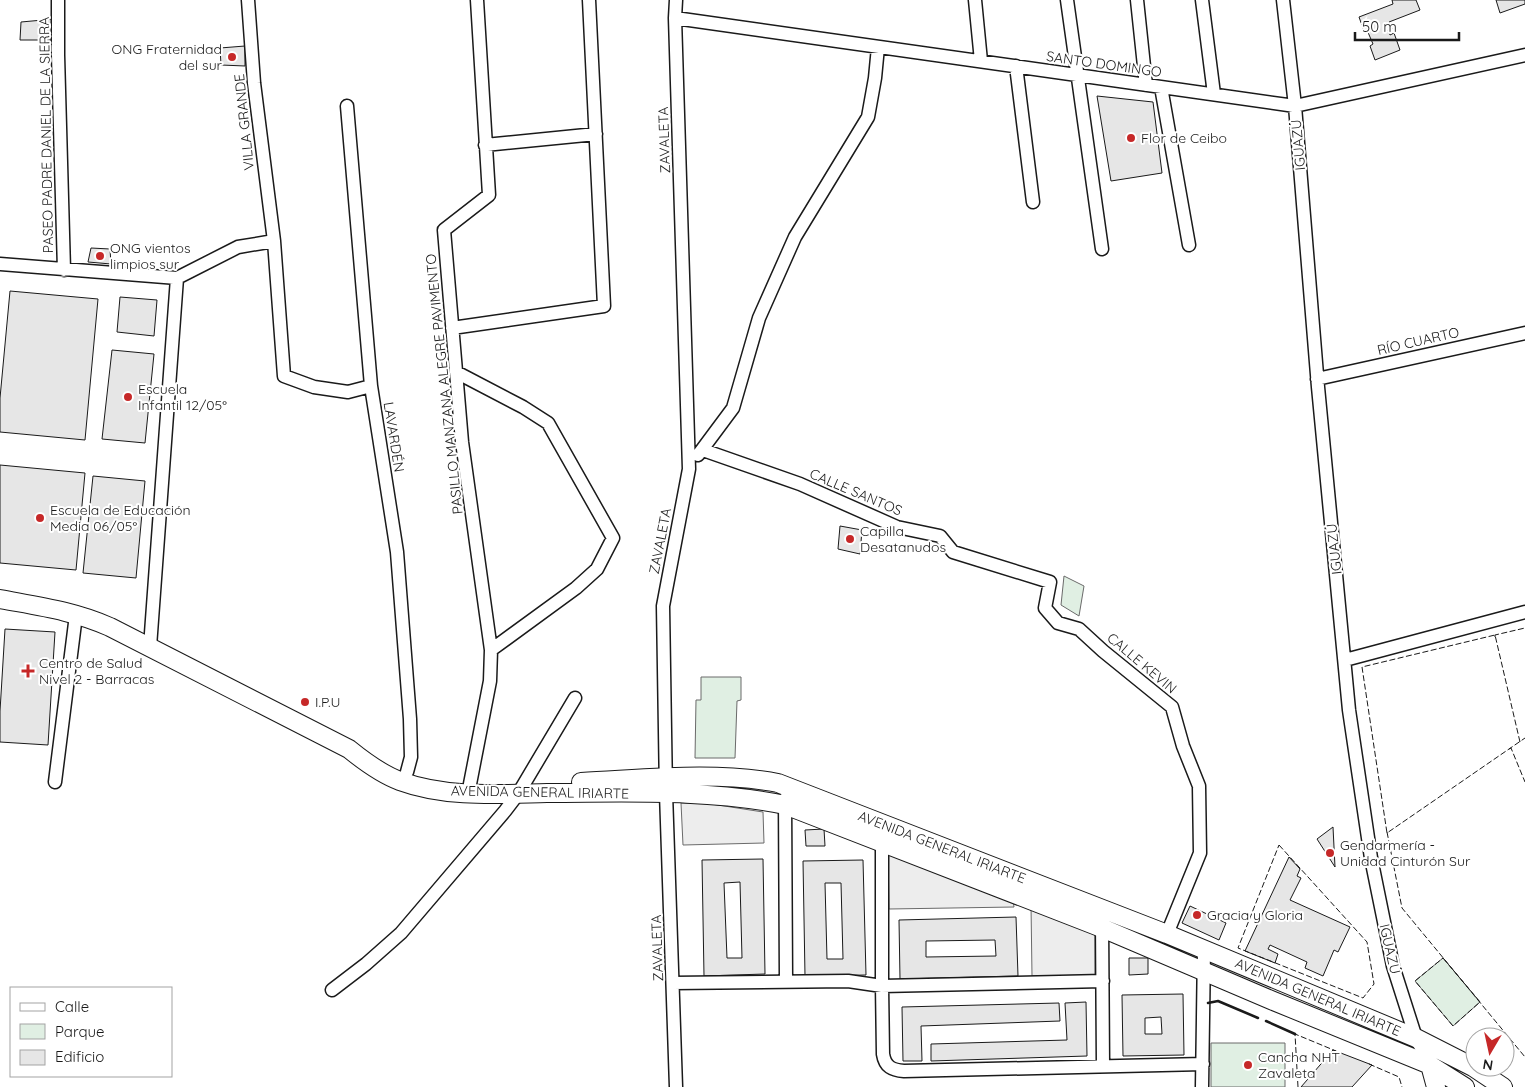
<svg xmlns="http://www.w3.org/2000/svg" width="1525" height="1087" viewBox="0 0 1525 1087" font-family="Quicksand,sans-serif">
<rect width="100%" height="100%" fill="#fff"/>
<path fill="#e0efe3" stroke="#6a6a6a" d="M1064 576 1084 586 1079 616 1061 605Z
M701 677H741V700L737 701 735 758H695L696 700H701Z
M1443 958 1480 1002 1453 1026 1415 981Z
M1211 1043H1285V1087H1211Z"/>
<path fill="#ededed" stroke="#6a6a6a" d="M681 803H705L763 812 764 843 683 845Z
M888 850 1013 899 1014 907 889 909Z
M1031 905 1095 930V975L1032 976Z"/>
<path fill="#e6e6e6" stroke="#1a1a1a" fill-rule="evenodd" d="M1392 0H1416L1420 10 1389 22 1392 29 1388 30 1390 35 1394 33 1400 50 1375 60 1370 46 1373 44 1367 30 1364 31 1359 17 1393 4Z
M1496 0H1525V4L1500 13Z
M54 19V40H20L21 22Z
M245 46V66L221 65 220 48Z
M1097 96 1153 102 1162 173 1111 181Z
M91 248 110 249 111 264 88 262Z
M10 291 98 299 85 440 0 432V398Z
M120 297 157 300 154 336 117 332Z
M112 350 154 354 145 443 102 439Z
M0 465 85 473 76 570 0 563Z
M93 476 145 481 136 578 83 573Z
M840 526 862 530 860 554 838 549Z
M5 629 55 632 48 745 0 742V711Z
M1333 827 1335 867 1317 839Z
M824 829 825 846H806L805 830Z
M1289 857 1300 869 1297 876 1301 878 1290 900 1350 927 1338 952 1334 950 1323 976 1305 968 1307 962 1270 945 1268 949 1278 954 1275 963 1245 951Z
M763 859 765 974 704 976 702 860ZM740 882 742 958H727L724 883Z
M863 860 866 975 805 976 803 861ZM825 883H841L843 959H827Z
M1190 906 1226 923 1219 940 1182 923Z
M1016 917 1018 976 900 979 899 920ZM995 940 996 956 926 957V941Z
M1129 958H1148V974L1129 975Z
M1183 994 1184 1055 1123 1056 1122 995ZM1161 1017 1162 1034H1145V1018Z
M1086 1002 1087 1056 931 1061V1044L1067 1040 1065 1003Z
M1059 1003 1060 1021 921 1026 922 1061H903L902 1007Z
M1333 1050 1372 1065 1352 1087H1301Z"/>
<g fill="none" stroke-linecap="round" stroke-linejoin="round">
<defs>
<path id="street" d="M58 0V55L64 270
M248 0 254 83 274 241 284 376 314 387 348 392 371 386
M676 0 675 18 689 469 663 606 666 793 676 1087
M975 0 981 61
M1067 0 1102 249
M1137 0 1146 85
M1202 0 1214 94
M1283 0 1295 106 1318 387 1349 710 1371 858 1393 966 1416 1038 1430 1065
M675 18 1295 106 1525 55
M1016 66 1033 202
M1161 87 1189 245
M347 106 371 386 397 552 410 719 411 757 407 772
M485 145 596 134
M0 264 177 278 150 647
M177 278 238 247 274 241
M452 328 604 306 589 0
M456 372 523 407 548 423 613 538 597 569 576 588 491 650
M1317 379 1525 333
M703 450 800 484 897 527 940 536 953 552 1050 582 1045 608 1058 623 1079 629 1103 651 1172 707 1183 746 1199 786 1200 853 1167 934
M698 455 733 408 759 318 795 237 868 117 875 78 878 47
M1345 660 1525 612
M55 782 76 615
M470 784 490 681 491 650 462 442 444 230 489 195 477 0
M785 799 786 981
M882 836V986L883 1054C885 1067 892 1070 904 1071L1203 1064
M1102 921 1103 1066
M673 983 848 981 882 986 1103 981
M332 990 366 964 401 933 505 811 518 794 575 698
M1202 1087 1204 949"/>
<path id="secondary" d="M0 599C37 606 75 611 110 627L349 749C365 762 381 774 400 781 446 798 499 794 547 793 626 793 708 789 785 805L1102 928 1271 1000 1430 1065 1465 1087
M581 782C646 779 714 771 778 783L1167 934 1416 1038 1473 1067 1503 1087
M1430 1065 1436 1087"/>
</defs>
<use href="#street" stroke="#1a1a1a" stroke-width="15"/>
<use href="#secondary" stroke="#1a1a1a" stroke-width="20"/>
<use href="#street" stroke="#fff" stroke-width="12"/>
<use href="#secondary" stroke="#fff" stroke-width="18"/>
<path stroke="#1a1a1a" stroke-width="1" stroke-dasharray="6 2.5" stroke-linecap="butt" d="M1495 637V635L1525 628
M1520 742 1495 635 1362 667 1387 833 1525 738
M1509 749 1511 748 1525 782
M1387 832 1402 908 1525 1057
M1279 845 1367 942 1374 984 1363 998 1238 948Z
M1443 958 1480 1002 1453 1026 1415 981Z
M1369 1064 1399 1077 1402 1087
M1298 1087 1295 1034 1336 1051"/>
<path stroke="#1a1a1a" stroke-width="2.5" d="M1208 1003 1218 1001 1258 1018
M1266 1021 1295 1034"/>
</g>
<g fill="#c62828" stroke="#fff" stroke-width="2">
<circle cx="232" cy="57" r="5"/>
<circle cx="1131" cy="138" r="5"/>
<circle cx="100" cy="256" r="5"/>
<circle cx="128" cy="397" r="5"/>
<circle cx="40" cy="518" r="5"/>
<circle cx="850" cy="539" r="5"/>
<path d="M25.5 663.5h5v5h5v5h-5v5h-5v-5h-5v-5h5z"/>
<circle cx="305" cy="702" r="5"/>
<circle cx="1330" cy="853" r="5"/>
<circle cx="1197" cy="915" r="5"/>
<circle cx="1248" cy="1065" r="5"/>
</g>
<g text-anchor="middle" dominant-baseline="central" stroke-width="4" stroke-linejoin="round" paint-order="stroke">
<g font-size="14" fill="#1a1a1a" stroke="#fff" text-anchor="start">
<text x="222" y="49" text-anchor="end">ONG Fraternidad<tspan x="222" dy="16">del sur</tspan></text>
<text x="1141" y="138">Flor de Ceibo</text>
<text x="110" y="248">ONG vientos<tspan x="110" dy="16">limpios sur</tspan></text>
<text x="138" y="389">Escuela<tspan x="138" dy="16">Infantil 12/05°</tspan></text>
<text x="50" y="510">Escuela de Educación<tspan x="50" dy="16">Media 06/05°</tspan></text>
<text x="860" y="531">Capilla<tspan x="860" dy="16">Desatanudos</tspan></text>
<text x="39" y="663">Centro de Salud<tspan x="39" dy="16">Nivel 2 - Barracas</tspan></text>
<text x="315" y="702">I.P.U</text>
<text x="1340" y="845">Gendarmería -<tspan x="1340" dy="16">Unidad Cinturón Sur</tspan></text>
<text x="1207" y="915">Gracia y Gloria</text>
<text x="1258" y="1057">Cancha NHT<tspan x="1258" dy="16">Zavaleta</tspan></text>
</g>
<g font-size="14" fill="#1a1a1a" stroke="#fff">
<text transform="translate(1104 64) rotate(8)">SANTO DOMINGO</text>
<text transform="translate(244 122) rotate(-96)">VILLA GRANDE</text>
<text transform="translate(46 135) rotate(-91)">PASEO PADRE DANIEL DE LA SIERRA</text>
<text transform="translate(664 140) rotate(-92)">ZAVALETA</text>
<text transform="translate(1298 145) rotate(-95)">IGUAZÚ</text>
<text transform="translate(1418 341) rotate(-13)">RÍO CUARTO</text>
<text transform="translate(444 384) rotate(-96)">PASILLO MANZANA ALEGRE PAVIMENTO</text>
<text transform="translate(394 437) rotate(81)">LAVARDÉN</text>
<text transform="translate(856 492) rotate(23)">CALLE SANTOS</text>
<text transform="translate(660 541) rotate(-79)">ZAVALETA</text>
<text transform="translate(1334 549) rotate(-96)">IGUAZÚ</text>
<text transform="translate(1142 663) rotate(40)">CALLE KEVIN</text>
<text transform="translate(540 792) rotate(1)">AVENIDA GENERAL IRIARTE</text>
<text transform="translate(942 847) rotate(21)">AVENIDA GENERAL IRIARTE</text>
<text transform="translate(657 948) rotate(-92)">ZAVALETA</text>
<text transform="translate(1390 949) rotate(77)">IGUAZÚ</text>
<text transform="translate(1318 997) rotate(23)">AVENIDA GENERAL IRIARTE</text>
</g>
</g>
<rect x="10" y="987" width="162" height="90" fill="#ffffff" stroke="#a3a3a3"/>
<rect x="20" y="1003" width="25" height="8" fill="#ffffff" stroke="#a3a3a3"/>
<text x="55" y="1012" font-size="15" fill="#1a1a1a">Calle</text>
<rect x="20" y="1024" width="25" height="15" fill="#e0efe3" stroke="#a3a3a3"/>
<text x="55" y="1037" font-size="15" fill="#1a1a1a">Parque</text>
<rect x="20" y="1050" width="25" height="15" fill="#e6e6e6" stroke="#a3a3a3"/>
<text x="55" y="1062" font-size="15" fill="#1a1a1a">Edificio</text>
<g transform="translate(1490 1052) rotate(189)"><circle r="24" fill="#ffffff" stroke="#a3a3a3"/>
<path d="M0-4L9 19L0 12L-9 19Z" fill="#c62828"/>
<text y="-8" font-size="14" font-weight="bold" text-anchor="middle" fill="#1a1a1a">N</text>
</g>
<path d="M1355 32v8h104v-8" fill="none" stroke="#1a1a1a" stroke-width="2.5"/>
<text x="1362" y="32" font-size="15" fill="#1a1a1a" stroke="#ffffff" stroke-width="4" paint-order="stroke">50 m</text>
</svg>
